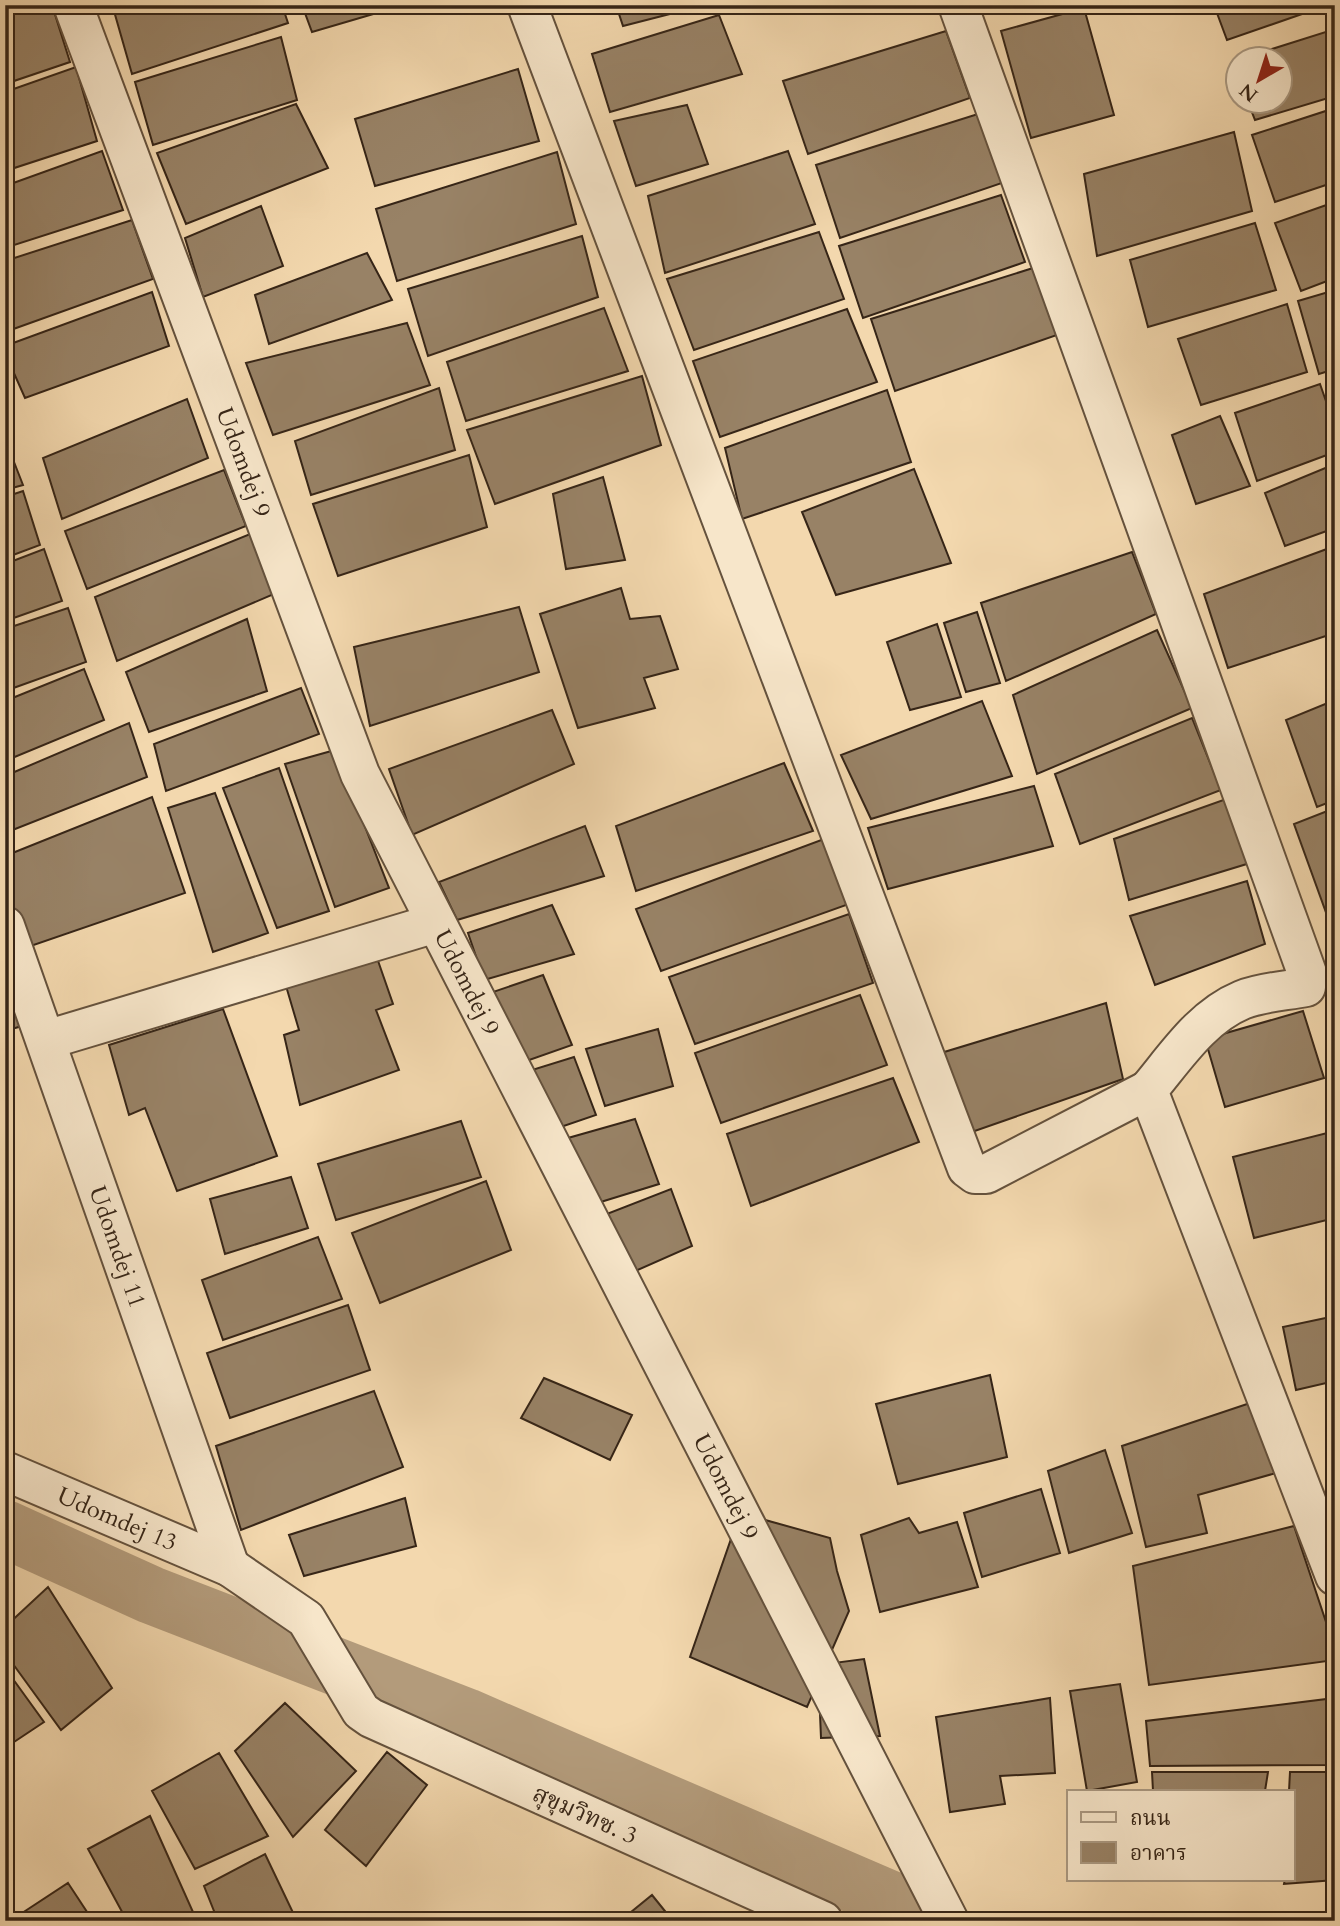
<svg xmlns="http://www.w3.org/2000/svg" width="1340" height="1926" viewBox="0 0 1340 1926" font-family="Cardo,'Noto Serif Thai',serif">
<rect width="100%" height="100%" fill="#f3d8ae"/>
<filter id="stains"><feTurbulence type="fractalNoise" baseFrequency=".00286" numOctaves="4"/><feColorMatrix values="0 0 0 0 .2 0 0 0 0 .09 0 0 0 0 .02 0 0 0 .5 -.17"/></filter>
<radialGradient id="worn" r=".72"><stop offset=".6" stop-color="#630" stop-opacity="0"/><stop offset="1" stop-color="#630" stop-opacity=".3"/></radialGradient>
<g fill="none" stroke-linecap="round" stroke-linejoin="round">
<path stroke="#b39b7b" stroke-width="58" d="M5 1529 151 1595 466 1717 893 1901 914 1921"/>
</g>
<path fill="#988266" stroke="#362517" stroke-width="2" d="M31 5H52L70 62 5 84V14Z
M129 5H282L288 23 132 74 114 11Z
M302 5H404L312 32Z
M616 5H705L623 26Z
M1214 5H1328L1227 40Z
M1084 8 1114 115 1031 138 1001 31Z
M719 15 742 74 610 112 592 54Z
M1335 29V96L1255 120 1248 102H1280V60H1238V74L1234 61Z
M946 31 970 98 808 154 783 81Z
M281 37 297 100 153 145 135 82Z
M76 67 97 141 5 171V92Z
M518 69 539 141 375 186 355 119Z
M296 104 328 168 186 224 157 153Z
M687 105 708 164 636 186 614 121Z
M1335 108V182L1275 202 1252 135Z
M978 114 1002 183 840 238 816 165Z
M1234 132 1252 211 1097 256 1084 174Z
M102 151 123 210 5 248V186Z
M788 151 815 224 665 273 648 196Z
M557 152 576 224 397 281 376 209Z
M1001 195 1025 262 863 318 839 246Z
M1335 202V278L1301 291 1275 223Z
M261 206 283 266 203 297 185 238Z
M132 220 153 279 5 332V261Z
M1255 223 1276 290 1148 327 1130 260Z
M819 232 844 299 694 350 667 279Z
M582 236 598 297 428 356 408 289Z
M367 253 392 300 269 344 255 295Z
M1033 268 1057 335 895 391 871 319Z
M1335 290V369L1319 374 1298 301Z
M152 292 169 346 25 398 5 353V346Z
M1287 304 1307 372 1201 405 1178 339Z
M604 308 628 371 466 421 447 362Z
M847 309 877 382 720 437 693 361Z
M407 323 430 385 273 435 246 363Z
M642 376 661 445 495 504 467 430Z
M1320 384 1335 427V452L1257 481 1235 413Z
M439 388 455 450 311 495 295 441Z
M887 390 911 462 742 519 725 448Z
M187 399 208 458 62 519 43 458Z
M1220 416 1250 486 1196 504 1172 435Z
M5 439 23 485 5 490Z
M469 455 487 527 338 576 313 504Z
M1335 464V528L1285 546 1265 493Z
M914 469 951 563 836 595 802 512Z
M224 470 246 526 87 589 65 531Z
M603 477 625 560 566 569 553 494Z
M23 491 40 545 5 558V497Z
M255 532 274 594 117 661 95 597Z
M1335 546V633L1228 668 1204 594Z
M44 549 62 601 5 621V564Z
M1132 552 1156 614 1006 681 981 603Z
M621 588 630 619 660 616 678 669 644 678 655 708 578 728 540 614Z
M519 607 539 672 370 726 354 647Z
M68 608 86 662 5 691V629Z
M977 612 1000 683 966 692 944 623Z
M247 619 267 691 149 732 126 672Z
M937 624 961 697 910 710 887 642Z
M1157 630 1192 708 1037 774 1013 695Z
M84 669 104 720 5 761V701Z
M301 688 319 734 166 791 154 744Z
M1335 700V800L1317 807 1286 720Z
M982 701 1012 776 871 819 841 755Z
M552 710 574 764 412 835 389 769Z
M1192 718 1221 790 1080 844 1055 774Z
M129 723 147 777 5 833V776Z
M335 750 389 888 335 907 285 764Z
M784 763 813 831 636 891 616 826Z
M279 768 329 911 277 928 223 788Z
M1034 786 1053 846 888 889 868 828Z
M215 793 268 933 213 952 168 808Z
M152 797 185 893 22 949 5 890V856Z
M1229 798 1250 863 1129 900 1114 839Z
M1335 808V916L1328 918 1294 824Z
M585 826 604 876 457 920 439 882Z
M824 839 849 904 661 971 636 909Z
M1247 881 1265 944 1155 985 1130 916Z
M552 905 574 954 484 980 468 933Z
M849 914 873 983 695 1044 669 977Z
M376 955 393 1004 376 1010 399 1070 300 1105 284 1035 299 1030 286 986Z
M543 975 572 1045 515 1065 487 994Z
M5 989 22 1026 5 1031Z
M860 995 887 1065 721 1123 695 1053Z
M1106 1003 1123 1079 969 1133 941 1053Z
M223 1009 277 1156 177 1191 145 1108 129 1115 109 1045Z
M1303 1011 1324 1078 1225 1107 1205 1039Z
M658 1029 673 1086 605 1106 586 1049Z
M574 1057 596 1115 549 1131 519 1074Z
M893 1078 919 1142 751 1206 727 1134Z
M635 1119 659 1184 591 1205 568 1138Z
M461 1121 481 1177 336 1220 318 1164Z
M1335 1131V1218L1254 1238 1233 1157Z
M291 1177 308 1228 225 1254 210 1199Z
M486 1181 511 1250 380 1303 352 1233Z
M671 1189 692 1246 624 1276 599 1217Z
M318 1237 342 1299 223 1340 202 1280Z
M348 1305 370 1370 230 1418 207 1353Z
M1335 1316V1381L1296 1390 1283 1327Z
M990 1375 1007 1457 898 1484 876 1404Z
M544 1378 632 1415 610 1460 521 1418Z
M374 1391 403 1467 241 1530 216 1446Z
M1256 1401 1283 1471 1198 1495 1207 1533 1146 1547 1122 1446Z
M1105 1450 1132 1533 1069 1553 1048 1471Z
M1041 1489 1060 1553 982 1577 964 1513Z
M405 1498 416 1546 304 1576 289 1535Z
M740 1513 830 1538 837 1571 849 1611 807 1707 690 1657Z
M909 1518 919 1533 957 1522 978 1587 880 1612 861 1535Z
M1294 1526 1335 1649V1660L1149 1685 1133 1566Z
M48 1587 112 1688 61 1730 5 1653V1627Z
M864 1659 880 1736 821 1738 818 1665Z
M5 1668 44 1722 5 1748Z
M1120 1684 1137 1782 1087 1791 1070 1691Z
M1050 1698 1055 1773 1000 1776 1005 1804 950 1812 936 1717Z
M1335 1698V1765L1150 1766 1146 1721Z
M285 1703 356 1771 293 1837 235 1751Z
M387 1752 427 1785 366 1866 325 1830Z
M219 1753 268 1836 195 1869 152 1791Z
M1152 1772H1268L1265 1791H1153Z
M1290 1772H1335V1880L1284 1884 1285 1879H1293V1791H1289Z
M150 1816 197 1921H127L88 1849Z
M265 1854 297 1921H218L204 1886Z
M68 1883 93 1921H18L16 1917Z
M652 1895 673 1921H620Z"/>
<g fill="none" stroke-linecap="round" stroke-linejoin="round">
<defs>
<g id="street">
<path id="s1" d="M73 5 360 774 949 1921"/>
<path d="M527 5 967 1168 975 1174H986L1148 1090"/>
<path d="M958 5 1307 973 1306 987C1286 991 1261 992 1242 1000 1201 1017 1175 1058 1148 1090L1335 1576"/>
<path id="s2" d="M5 926 230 1567"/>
<path d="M46 1040 436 923"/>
<path id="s3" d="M5 1471 230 1567 306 1619 361 1711 371 1718 823 1921"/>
</g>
</defs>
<use href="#street" stroke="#65523d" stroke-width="42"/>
<use href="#street" stroke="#f7e6ca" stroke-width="38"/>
</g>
<g text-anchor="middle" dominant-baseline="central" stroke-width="6" stroke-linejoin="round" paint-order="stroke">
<g font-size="24" fill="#362517" stroke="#f7e6ca">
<text stroke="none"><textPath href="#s1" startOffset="488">Udomdej 9</textPath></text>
<text stroke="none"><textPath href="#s1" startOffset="1055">Udomdej 9</textPath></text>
<text stroke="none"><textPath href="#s2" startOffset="340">Udomdej 11</textPath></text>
<text stroke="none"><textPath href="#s1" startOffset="1622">Udomdej 9</textPath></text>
<text stroke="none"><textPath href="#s3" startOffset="122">Udomdej 13</textPath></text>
<text transform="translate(585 1815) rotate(24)">สุขุมวิทซ. 3</text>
</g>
</g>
<rect width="1340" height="1926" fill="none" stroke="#f3d8ae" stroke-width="28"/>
<rect x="7" y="7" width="1326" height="1912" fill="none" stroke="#362517" stroke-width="3.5"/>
<rect x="14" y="14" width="1312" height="1898" fill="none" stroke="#362517" stroke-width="2"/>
<rect x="1067" y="1790" width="228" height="91" fill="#f7e6ca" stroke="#aa9982" stroke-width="2"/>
<rect x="1081" y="1812" width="35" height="10" fill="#f7e6ca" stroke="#aa9982" stroke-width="2"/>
<text x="1130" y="1825" font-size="21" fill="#362517">ถนน</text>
<rect x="1081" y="1842" width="35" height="21" fill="#988266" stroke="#aa9982" stroke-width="2"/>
<text x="1130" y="1860" font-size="21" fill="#362517">อาคาร</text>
<g transform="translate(1259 80) rotate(219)"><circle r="33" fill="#f7e6ca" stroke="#aa9982" stroke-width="2"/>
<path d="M0-5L12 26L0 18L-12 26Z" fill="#8f2418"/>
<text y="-10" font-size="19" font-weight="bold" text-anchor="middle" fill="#362517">N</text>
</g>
<rect width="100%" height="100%" filter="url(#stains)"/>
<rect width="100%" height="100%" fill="url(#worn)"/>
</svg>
